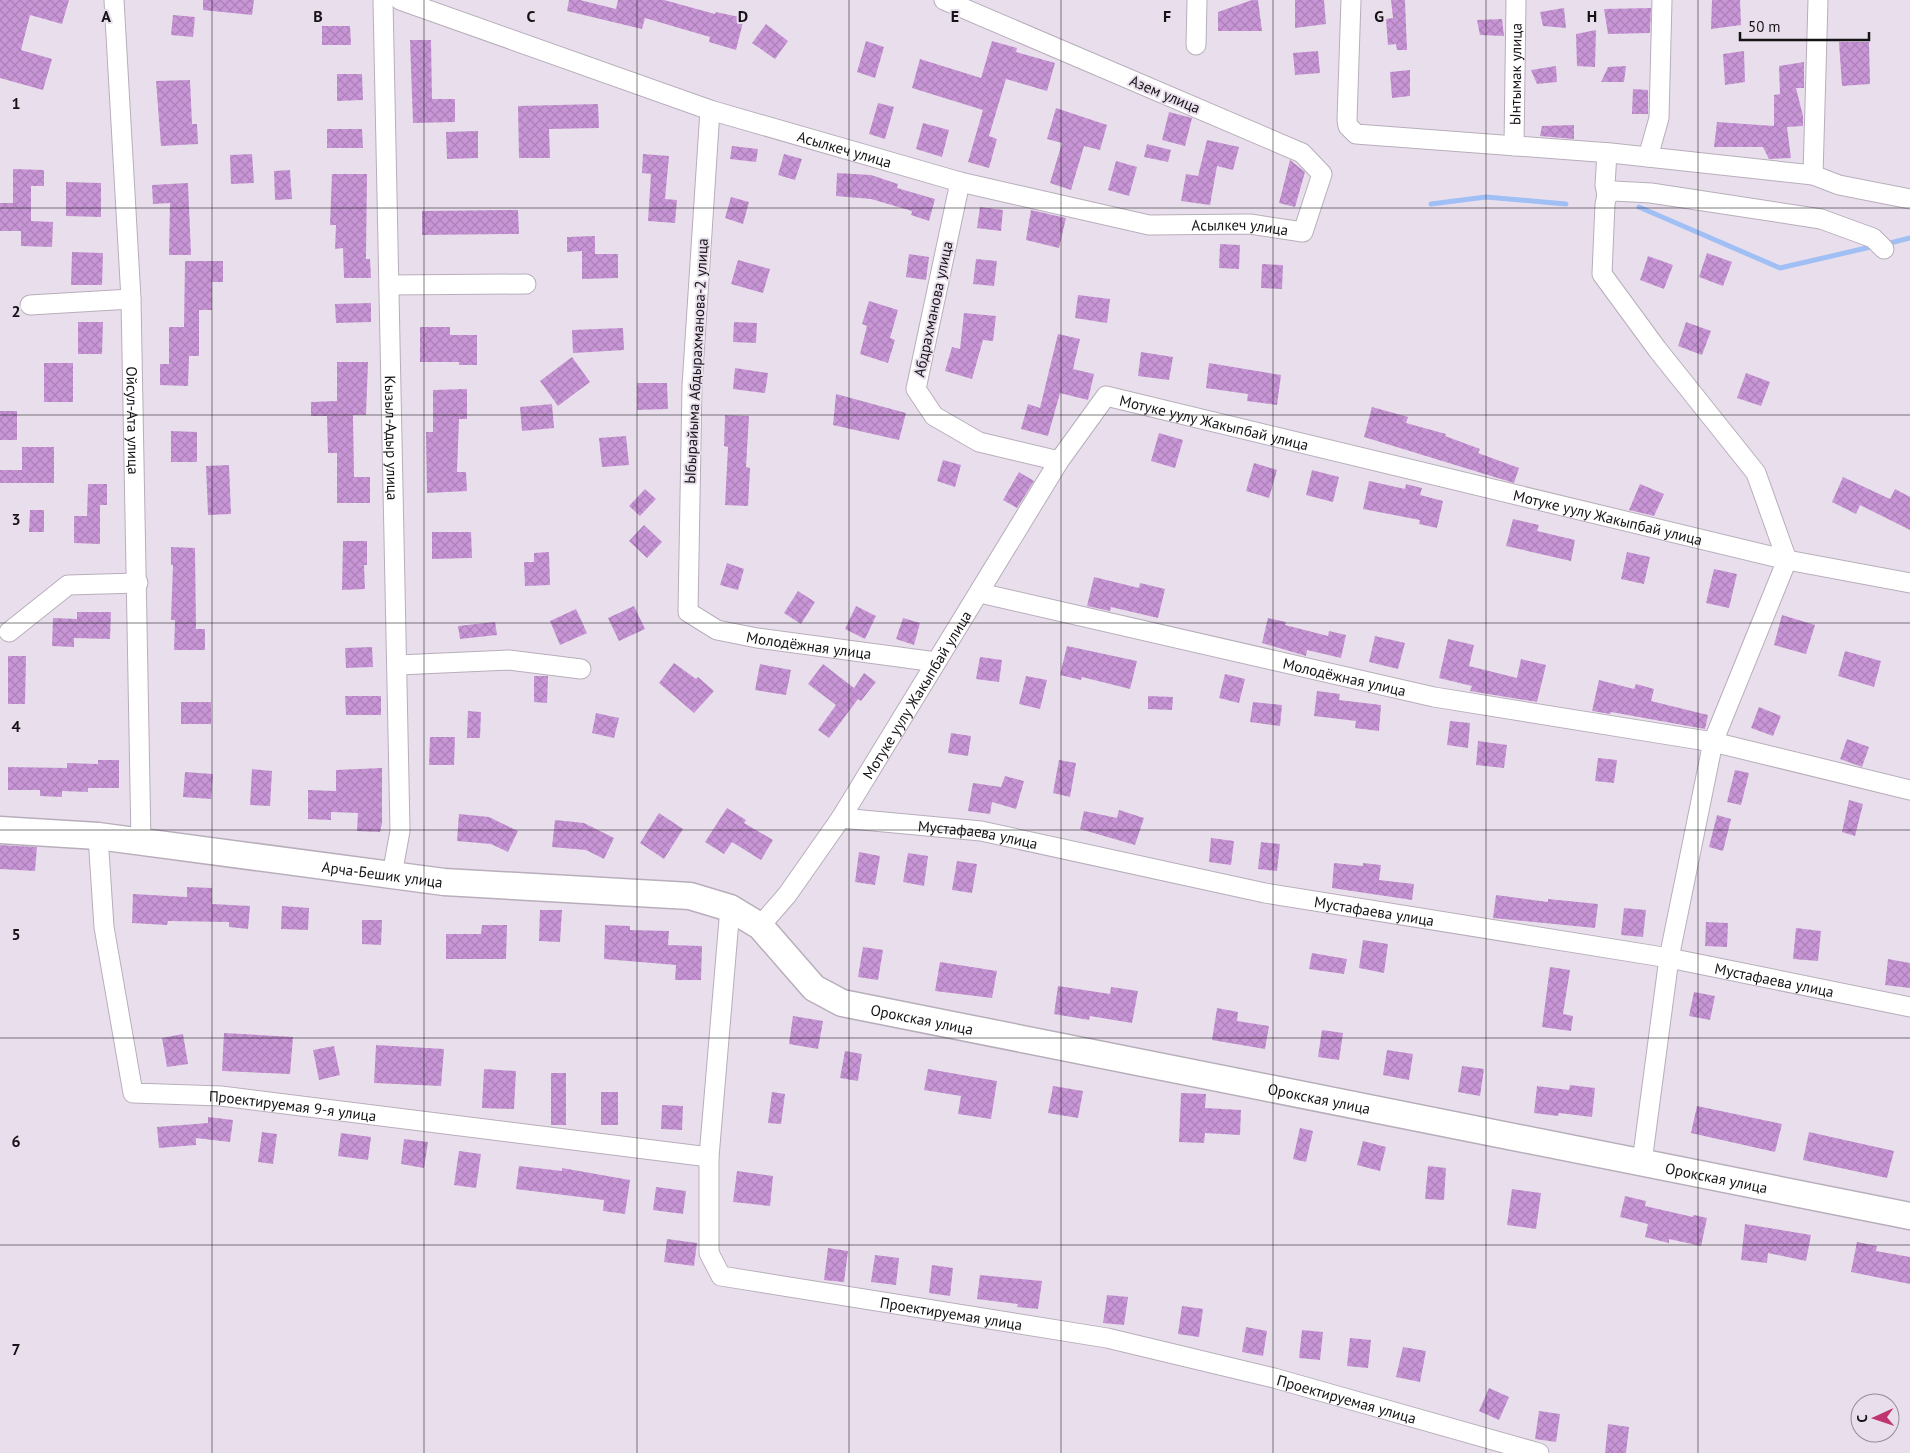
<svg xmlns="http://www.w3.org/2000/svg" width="1910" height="1453" viewBox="0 0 1910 1453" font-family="'PT Sans',sans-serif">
<defs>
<pattern id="building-cross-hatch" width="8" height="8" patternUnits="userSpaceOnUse" patternTransform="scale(1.25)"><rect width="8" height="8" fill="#c896d6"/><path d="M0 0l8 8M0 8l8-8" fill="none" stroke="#ab80b7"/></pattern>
</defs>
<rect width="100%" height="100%" fill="#e9dfec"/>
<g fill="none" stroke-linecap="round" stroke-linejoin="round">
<path stroke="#a0c0f5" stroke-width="5" d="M1431 204 1486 197 1566 204
M1639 207 1780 268 1875 246
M1886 244 1910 238"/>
</g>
<path fill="url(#building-cross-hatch)" d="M0 0H69L62 24 30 15 21 50 52 59 43 90 0 78Z
M203 0H254L252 15 203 10Z
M569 0H580L616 9 618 0H664L715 14 716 12 744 18 736 50 709 42 710 37 645 18 642 29 567 11Z
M1252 0H1258L1262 31H1218V12Z
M1295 0H1324L1326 24 1295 28Z
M1391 0H1405L1407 50H1397L1396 44 1388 45 1386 19 1393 18Z
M1712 0H1740L1741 25 1711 29Z
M1564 8 1566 28 1543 26 1540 12Z
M1651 8 1650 33 1608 34 1604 9Z
M173 15 195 17 193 37 171 35Z
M1502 19 1504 36 1480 35 1477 20Z
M766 24 788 41 775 59 752 43Z
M322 26H350L351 45H322Z
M1596 30 1595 67 1577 66 1576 34Z
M410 40H431L432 99H455V122L413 123Z
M866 41 884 47 875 78 857 72Z
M992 41 1017 48 1016 52 1055 63 1047 91 1006 79 989 136 997 139 989 168 968 162 983 110 912 88 920 59 981 78Z
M1839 42H1869L1870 84 1842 86Z
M1318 51 1320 73 1295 75 1293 53Z
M1744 51 1745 82 1725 85 1723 54Z
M1804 62V88H1796L1803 116V126L1787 127 1791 158 1769 159 1763 147H1714L1717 122 1774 126V95L1780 94 1779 66Z
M1556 66 1557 82 1537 84 1531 70Z
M1626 66 1624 82H1601L1608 67Z
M1410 70V96L1392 98 1390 72Z
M337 74H362L363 100 337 101Z
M190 80 192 124H197L198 144 161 146 156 81Z
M1633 89 1648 90V114H1632Z
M878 103 894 107 885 139 869 134Z
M598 104 599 128 549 129 550 158H519L518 106Z
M1056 108 1107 125 1100 150 1084 146 1071 190 1050 183 1062 143 1047 139Z
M1169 112 1192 118 1185 146 1162 140Z
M923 123 949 130 942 157 916 149Z
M1574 125V139L1540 136 1542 126Z
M327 129H362L363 148H327Z
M478 131V158L447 159 446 132Z
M1207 140 1239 147 1233 170 1217 166 1210 205 1181 201 1186 174 1198 176Z
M1147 144 1171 150 1168 162 1144 157Z
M732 146 758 149 756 162 730 159Z
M252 154 254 183 231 184 230 155Z
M643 154 669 156 665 199 677 200 675 223 648 221 651 174 642 173Z
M784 154 802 159 795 180 778 175Z
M1290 160 1305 172 1295 207 1279 203Z
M1116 161 1137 167 1129 196 1108 190Z
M13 169 44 170V186H31V221L53 222 52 247 21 246V231H0V203H13Z
M290 170 292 199 275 200 274 171Z
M837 173 871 175 898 184 897 188 935 199 929 221 911 215 912 211 871 199 836 196Z
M332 174H367L366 259H370L371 278H344L343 248 335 249 336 225H330Z
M66 182 101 183V217L66 216Z
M188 183 191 255H169L170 203 153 204 152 185Z
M731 197 749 202 743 224 725 218Z
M980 207 1003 210 1001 231 977 228Z
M518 210 519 234 422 235V211Z
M1031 210 1066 218 1059 248 1026 240Z
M595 236V254H618V278L582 279V251L567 252V237Z
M1220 244 1240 245 1239 269 1219 268Z
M72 252 103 253 102 285H71Z
M1707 253 1732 262 1723 286 1699 277Z
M909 254 929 257 926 280 906 277Z
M1648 256 1673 265 1664 289 1640 280Z
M976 259 997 261 994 286 973 284Z
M738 260 770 269 763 293 731 284Z
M185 261H223V282H212V310H199V356H189L188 386 160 385V364H169V327H184Z
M1262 264 1283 265 1282 289 1261 288Z
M1078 295 1110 299 1107 323 1075 318Z
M869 301 898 310 890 338 895 340 888 363 860 354 867 326 862 324Z
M371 303V322L336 323 335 304Z
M964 313 996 316 993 341 983 340 972 379 945 371 952 347 960 349Z
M78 322H103L102 354H78Z
M734 322 757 323 756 343 733 342Z
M1686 322 1711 331 1702 355 1678 346Z
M420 327H450V335H477V365H459V362H420Z
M623 328 624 350 573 353 572 330Z
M1058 334 1080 339 1073 369 1094 374 1088 400 1060 393 1048 436 1021 429 1028 404 1040 408Z
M1141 352 1173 357 1169 380 1138 376Z
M572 357 590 382 558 406 540 381Z
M337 362H368L366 415H353L354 477H370V503H337V453H328L327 416H311V402L337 401Z
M44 363H73V402H44Z
M1209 363 1281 375 1277 405 1247 401 1248 394 1206 388Z
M735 368 768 373 765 393 733 389Z
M1746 373 1770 382 1761 406 1737 398Z
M637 383H667L668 409 637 410Z
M467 389V419H459L457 472H466L467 491 427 493 426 432H433V390Z
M836 394 906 413 899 440 833 425Z
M552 404 554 428 522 431 520 407Z
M1372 407 1408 417 1406 423 1446 434 1445 436 1480 449 1478 453 1519 468 1514 483 1364 437Z
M0 411H17V440H0Z
M725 415 749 416 746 467 750 468 748 506 725 505 728 447 724 446Z
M171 431 197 432V462H171Z
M1159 433 1183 440 1175 468 1151 461Z
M626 436 629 465 602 467 599 438Z
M22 447H54V483H0V470H22Z
M943 460 961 465 955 487 937 481Z
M1254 463 1277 470 1269 498 1246 491Z
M229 465 231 514 208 515 206 466Z
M1312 470 1339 477 1333 502 1306 495Z
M1019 472 1034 481 1017 508 1003 500Z
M1843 477 1890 499 1895 489 1910 497V530L1860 505 1856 514 1832 502Z
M1369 481 1405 489 1406 484 1422 488 1420 495 1443 501 1437 528 1419 524 1420 520 1363 509Z
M88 484H107V505H100V544L74 543V516H87Z
M1640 484 1664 494 1654 516 1629 510Z
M645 489 656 499 640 516 629 506Z
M30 510H44V532H29Z
M1513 519 1539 525 1537 531 1575 540 1571 561 1506 546Z
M644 525 662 542 647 558 629 541Z
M432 532H471L472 558 432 559Z
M343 541H367V565H364L365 589 342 590Z
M171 547 195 548 196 629H205V650H174L175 620H171L173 565H171Z
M549 552 550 585 525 586 524 562H534V553Z
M1627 552 1650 557 1644 584 1621 579Z
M727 563 744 569 738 590 720 585Z
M1714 569 1737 574 1729 608 1706 603Z
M1094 577 1139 588 1140 583 1165 589 1158 618 1111 607 1110 611 1087 606Z
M798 591 815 602 801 624 784 613Z
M634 606 645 629 619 641 608 618Z
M856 606 876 616 865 639 845 629Z
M576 609 587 633 560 645 550 621Z
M77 612H111L110 639 74 638V647L52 646 53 618 77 619Z
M1782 615 1815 625 1806 654 1774 645Z
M903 618 920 623 914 645 896 639Z
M1268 618 1286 622 1285 625 1328 636 1329 631 1346 635 1341 658 1307 650 1306 656 1262 643Z
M495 622 497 635 460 639 458 626Z
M1375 636 1405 643 1398 669 1369 662Z
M1448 639 1474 645 1469 666 1517 678 1521 659 1546 665 1537 702 1470 691 1472 686 1439 678Z
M1067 646 1137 661 1130 689 1082 677 1081 680 1060 675Z
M372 647 373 667 346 668 345 648Z
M1845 651 1881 661 1874 687 1838 676Z
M8 656H26L25 704H8Z
M980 657 1002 660 999 682 976 679Z
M674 663 696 679 698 677 714 691 694 713 659 683Z
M760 664 791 670 786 695 755 690Z
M823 664 854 688 864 673 876 682 861 701 858 699 829 738 818 730 836 705 808 684Z
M1225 674 1245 679 1239 703 1219 698Z
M534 676H548L547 703 534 702Z
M1026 676 1047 680 1040 709 1019 704Z
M1599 680 1634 689 1636 684 1654 689 1651 701 1708 715 1705 729 1611 712 1610 714 1592 711Z
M1317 691 1340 694 1339 700 1381 705 1379 731 1355 728 1356 721 1314 716Z
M345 696H381V715H346Z
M1148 696 1173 697 1172 710 1148 709Z
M181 702H211V724H181Z
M1253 702 1282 705 1280 726 1250 722Z
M1759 707 1781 716 1773 736 1751 728Z
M468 711 481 712 480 738H467Z
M596 713 619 718 614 738 592 733Z
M1450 721 1470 723 1468 748 1447 745Z
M951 733 971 736 968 756 948 753Z
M430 737H455L454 765H429Z
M1847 739 1869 747 1862 767 1840 759Z
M1478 741 1507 745 1504 768 1476 765Z
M1598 758 1617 760 1614 783 1595 781Z
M98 760H119V788H88V792L62 791V797L40 796V790H8V767L67 768V763L98 764Z
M1059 760 1076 763 1070 797 1053 793Z
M382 768V823L380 832 357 831 358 813 331 812V820L308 819V790L336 791V770Z
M252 769 272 771 270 806 250 805Z
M1735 770 1749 773 1741 805 1727 802Z
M185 772 213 774 211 799 183 797Z
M1005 776 1024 781 1016 809 992 802 990 814 968 811 973 783 1001 787Z
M1849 800 1863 804 1855 836 1842 832Z
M727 808 746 820 744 823 773 840 761 860 732 842 724 854 705 842Z
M1119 810 1144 818 1135 845 1080 829 1084 811 1117 818Z
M659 813 683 829 664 859 640 843Z
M459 814 489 817 518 831 508 852 491 844 457 841Z
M1717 815 1731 819 1723 851 1709 847Z
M555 820 584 823 614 838 604 859 586 850 552 847Z
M1211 838 1234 841 1231 865 1209 862Z
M1261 842 1280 844 1277 871 1258 869Z
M0 845 37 847 35 871 0 869Z
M859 852 880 856 875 885 855 882Z
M908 853 928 856 924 886 903 882Z
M957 861 977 864 972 893 952 890Z
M1334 863 1363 866V863L1381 865 1379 880 1414 884 1412 900 1332 888Z
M187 887 212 888V904L250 906 248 929 229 927V922L168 921 167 925 132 923 133 894 187 897Z
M1496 895 1548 902V899L1598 904 1595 928 1493 918Z
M282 906 309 908 308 930 281 929Z
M1624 908 1646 910 1643 937 1621 935Z
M540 910H562L560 942 539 941Z
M362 920H382L381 945 362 944Z
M1706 922 1728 923 1727 947 1705 946Z
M482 925H507L506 959H446V934H481Z
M605 925 630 926V930L669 931 668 945 702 946 701 980H675L676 965 604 959Z
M1796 928 1821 931 1818 961 1793 959Z
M1363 940 1388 944 1384 973 1359 968Z
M863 947 883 950 878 980 858 977Z
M1312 953 1347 959 1344 974 1309 969Z
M1888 959 1910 963V988L1885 985Z
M940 962 997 971 992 998 935 991Z
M1550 967 1570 970 1563 1014 1573 1016 1571 1031 1542 1027Z
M1058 986 1110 994 1111 987 1138 991 1132 1023 1090 1016 1089 1020 1054 1014Z
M1694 992 1715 996 1710 1020 1689 1016Z
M1217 1008 1238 1012 1237 1021 1269 1026 1265 1049 1212 1040Z
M793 1016 823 1021 818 1049 789 1044Z
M1322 1030 1343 1033 1339 1060 1318 1057Z
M224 1033 293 1037 290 1074 222 1071Z
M183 1034 188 1064 167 1067 162 1038Z
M376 1045 444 1049 441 1086 374 1083Z
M334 1046 340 1075 319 1080 313 1050Z
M1387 1050 1413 1054 1409 1080 1383 1075Z
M845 1051 862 1054 858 1081 840 1078Z
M1462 1066 1484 1069 1480 1096 1458 1092Z
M484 1069 516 1071 514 1109 482 1108Z
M928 1069 997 1081 991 1119 958 1114 961 1096 924 1090Z
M551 1073H566V1125H551Z
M1570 1085 1595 1088 1592 1117 1559 1113 1558 1116 1534 1113 1537 1086 1569 1090Z
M1053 1086 1083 1091 1078 1118 1048 1113Z
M601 1092H618V1125H601Z
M772 1092 785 1094 781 1124 768 1123Z
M1181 1093 1206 1094 1205 1108 1241 1110 1240 1135 1205 1133 1204 1143 1179 1142Z
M662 1105 683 1106 682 1130 661 1129Z
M1697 1106 1782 1124 1775 1152 1691 1133Z
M208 1117 233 1120 230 1142 196 1138V1145L159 1148 157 1127 208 1123Z
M1300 1128 1313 1131 1306 1162 1293 1159Z
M262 1132 277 1134 273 1164 258 1162Z
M1809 1132 1894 1151 1887 1178 1803 1160Z
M341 1133 371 1137 368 1160 338 1156Z
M404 1139 428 1142 424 1168 401 1164Z
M1363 1141 1386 1147 1380 1171 1357 1165Z
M459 1151 481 1154 476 1188 454 1185Z
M519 1166 562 1171V1168L630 1180 625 1214 603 1211 604 1200 516 1189Z
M1428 1166 1446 1168 1444 1200 1425 1199Z
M737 1171 773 1176 770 1206 733 1202Z
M656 1187 686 1191 683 1214 653 1210Z
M1512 1189 1541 1193 1536 1229 1507 1225Z
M1625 1196 1646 1201 1645 1206 1693 1217 1694 1215 1707 1218 1701 1246 1669 1239V1243L1645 1237 1648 1224 1620 1217Z
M1745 1224 1811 1235 1806 1261 1768 1253 1767 1263 1741 1260Z
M667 1239 697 1243 694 1266 664 1262Z
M1857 1242 1877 1246 1876 1251 1910 1257V1284L1851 1272Z
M828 1248 848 1251 844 1282 824 1280Z
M875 1255 899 1258 896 1285 871 1282Z
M932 1265 953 1268 950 1296 929 1293Z
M980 1275 1042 1281 1038 1309 1017 1307 1018 1304 977 1299Z
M1107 1295 1128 1297 1124 1325 1103 1323Z
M1182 1306 1203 1309 1199 1337 1178 1334Z
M1246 1327 1267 1331 1263 1356 1242 1352Z
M1302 1330 1323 1332 1320 1360 1299 1358Z
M1350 1338 1371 1340 1368 1368 1347 1366Z
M1403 1347 1426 1351 1420 1382 1396 1377Z
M1489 1388 1509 1397 1499 1420 1479 1411Z
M1539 1411 1560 1414 1556 1442 1535 1439Z
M1608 1424 1629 1427 1626 1453H1605Z"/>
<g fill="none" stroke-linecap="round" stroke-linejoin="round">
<defs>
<g id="street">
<path id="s1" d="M114 0 131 299 141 841"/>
<path id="s2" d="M383 0 400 831 392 875"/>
<path id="s3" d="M400 0 710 110 960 182 1149 225 1250 224 1303 232 1322 174 1302 153 944 0"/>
<path d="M1351 0 1347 120 1348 126 1356 134 1611 153 1813 175 1839 185 1910 199"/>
<path d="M1196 45 1197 0"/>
<path id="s4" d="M710 110 692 386 688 612 717 630 757 638 936 662"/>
<path id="s5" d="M1514 146 1516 0"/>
<path d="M1607 153 1605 185 1607 195"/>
<path d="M1648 157 1659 118 1662 0"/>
<path d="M1813 175 1818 0"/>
<path d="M960 182 916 389 934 416 979 442 1059 461"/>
<path d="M389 285 526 284"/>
<path d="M30 305 131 299"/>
<path id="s6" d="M980 593 1434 697 1713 742 1910 790"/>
<path d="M9 632 68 585 138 583"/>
<path d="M398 665 509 660 581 669"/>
<path id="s7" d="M841 818 981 831 1265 893 1669 958 1910 1007"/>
<path id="s8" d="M98 836 104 927 133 1093 221 1096 709 1157"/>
<path id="s9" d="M730 908 709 1157V1253L721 1276 1107 1338 1274 1378 1539 1453"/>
<path id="s10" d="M760 926 787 895 841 818 1059 461 1106 396 1787 560 1910 583"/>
<path d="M1642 1162 1669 958 1713 742 1787 560 1756 473 1657 349 1602 274 1605 204 1607 195 1614 191 1651 193 1821 219 1873 238 1884 249"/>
</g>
<g id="secondary">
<path id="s11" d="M0 830 98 836 444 882 690 896 730 908 760 926 814 988 842 1003 1910 1216"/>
</g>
</defs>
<use href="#street" stroke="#b8aebb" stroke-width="21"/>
<use href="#secondary" stroke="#b8aebb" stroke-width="29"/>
<use href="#street" stroke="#fff" stroke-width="19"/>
<use href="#secondary" stroke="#fff" stroke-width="26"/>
</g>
<path fill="none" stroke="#161317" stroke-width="1" stroke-opacity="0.55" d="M212 0V1453M424 0V1453M637 0V1453M849 0V1453M1061 0V1453M1273 0V1453M1486 0V1453M1698 0V1453M0 208H1910M0 415H1910M0 623H1910M0 830H1910M0 1038H1910M0 1245H1910"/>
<g text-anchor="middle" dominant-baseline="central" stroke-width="4" stroke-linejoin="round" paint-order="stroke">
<g font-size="15" fill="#161317" stroke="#e9dfec">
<text stroke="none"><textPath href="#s5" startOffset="72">Ынтымак улица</textPath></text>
<text transform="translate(1165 94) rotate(23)">Азем улица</text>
<text stroke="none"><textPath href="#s3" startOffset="469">Асылкеч улица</textPath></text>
<text stroke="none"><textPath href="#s3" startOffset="874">Асылкеч улица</textPath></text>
<text transform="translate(933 309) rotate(-78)">Абдрахманова улица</text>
<text transform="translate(696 361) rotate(-87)">Ыбырайыма Абдырахманова-2 улица</text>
<text stroke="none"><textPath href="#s1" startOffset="421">Ойсул-Ата улица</textPath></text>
<text stroke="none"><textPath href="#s10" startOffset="745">Мотуке уулу Жакыпбай улица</textPath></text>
<text stroke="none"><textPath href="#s2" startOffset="438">Кызыл-Адыр улица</textPath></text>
<text stroke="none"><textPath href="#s10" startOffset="1150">Мотуке уулу Жакыпбай улица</textPath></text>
<text stroke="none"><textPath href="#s4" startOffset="630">Молодёжная улица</textPath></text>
<text stroke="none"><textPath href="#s6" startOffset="374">Молодёжная улица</textPath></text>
<text stroke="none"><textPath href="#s10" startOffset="280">Мотуке уулу Жакыпбай улица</textPath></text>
<text stroke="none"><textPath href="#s7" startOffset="138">Мустафаева улица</textPath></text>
<text stroke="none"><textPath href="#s11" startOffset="385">Арча-Бешик улица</textPath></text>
<text stroke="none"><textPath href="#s7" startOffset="542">Мустафаева улица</textPath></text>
<text stroke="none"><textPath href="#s7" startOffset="948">Мустафаева улица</textPath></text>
<text stroke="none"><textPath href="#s11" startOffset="966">Орокская улица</textPath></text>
<text stroke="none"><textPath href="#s11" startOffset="1371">Орокская улица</textPath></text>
<text stroke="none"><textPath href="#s8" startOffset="420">Проектируемая 9-я улица</textPath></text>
<text stroke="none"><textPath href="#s11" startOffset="1776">Орокская улица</textPath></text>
<text stroke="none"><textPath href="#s9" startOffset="605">Проектируемая улица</textPath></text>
<text stroke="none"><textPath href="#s9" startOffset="1010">Проектируемая улица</textPath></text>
</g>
</g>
<g font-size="16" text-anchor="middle" font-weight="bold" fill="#161317" stroke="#e9dfec" stroke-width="4" stroke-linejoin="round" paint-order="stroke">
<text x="106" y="22">A</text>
<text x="318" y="22">B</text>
<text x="531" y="22">C</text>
<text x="743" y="22">D</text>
<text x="955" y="22">E</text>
<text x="1167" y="22">F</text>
<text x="1379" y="22">G</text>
<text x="1592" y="22">H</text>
<text x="16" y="109">1</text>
<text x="16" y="317">2</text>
<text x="16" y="525">3</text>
<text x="16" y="732">4</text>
<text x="16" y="940">5</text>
<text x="16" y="1147">6</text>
<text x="16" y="1355">7</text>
</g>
<g transform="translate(1875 1418) rotate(267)"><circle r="24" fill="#e9dfec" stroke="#958d97"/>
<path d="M0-4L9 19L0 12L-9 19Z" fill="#be3571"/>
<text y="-8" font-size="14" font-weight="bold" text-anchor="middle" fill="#161317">С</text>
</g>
<path d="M1740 32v8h129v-8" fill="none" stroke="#161317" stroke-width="2.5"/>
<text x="1748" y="32" font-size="15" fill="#161317" stroke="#e9dfec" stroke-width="4" paint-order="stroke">50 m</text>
</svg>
